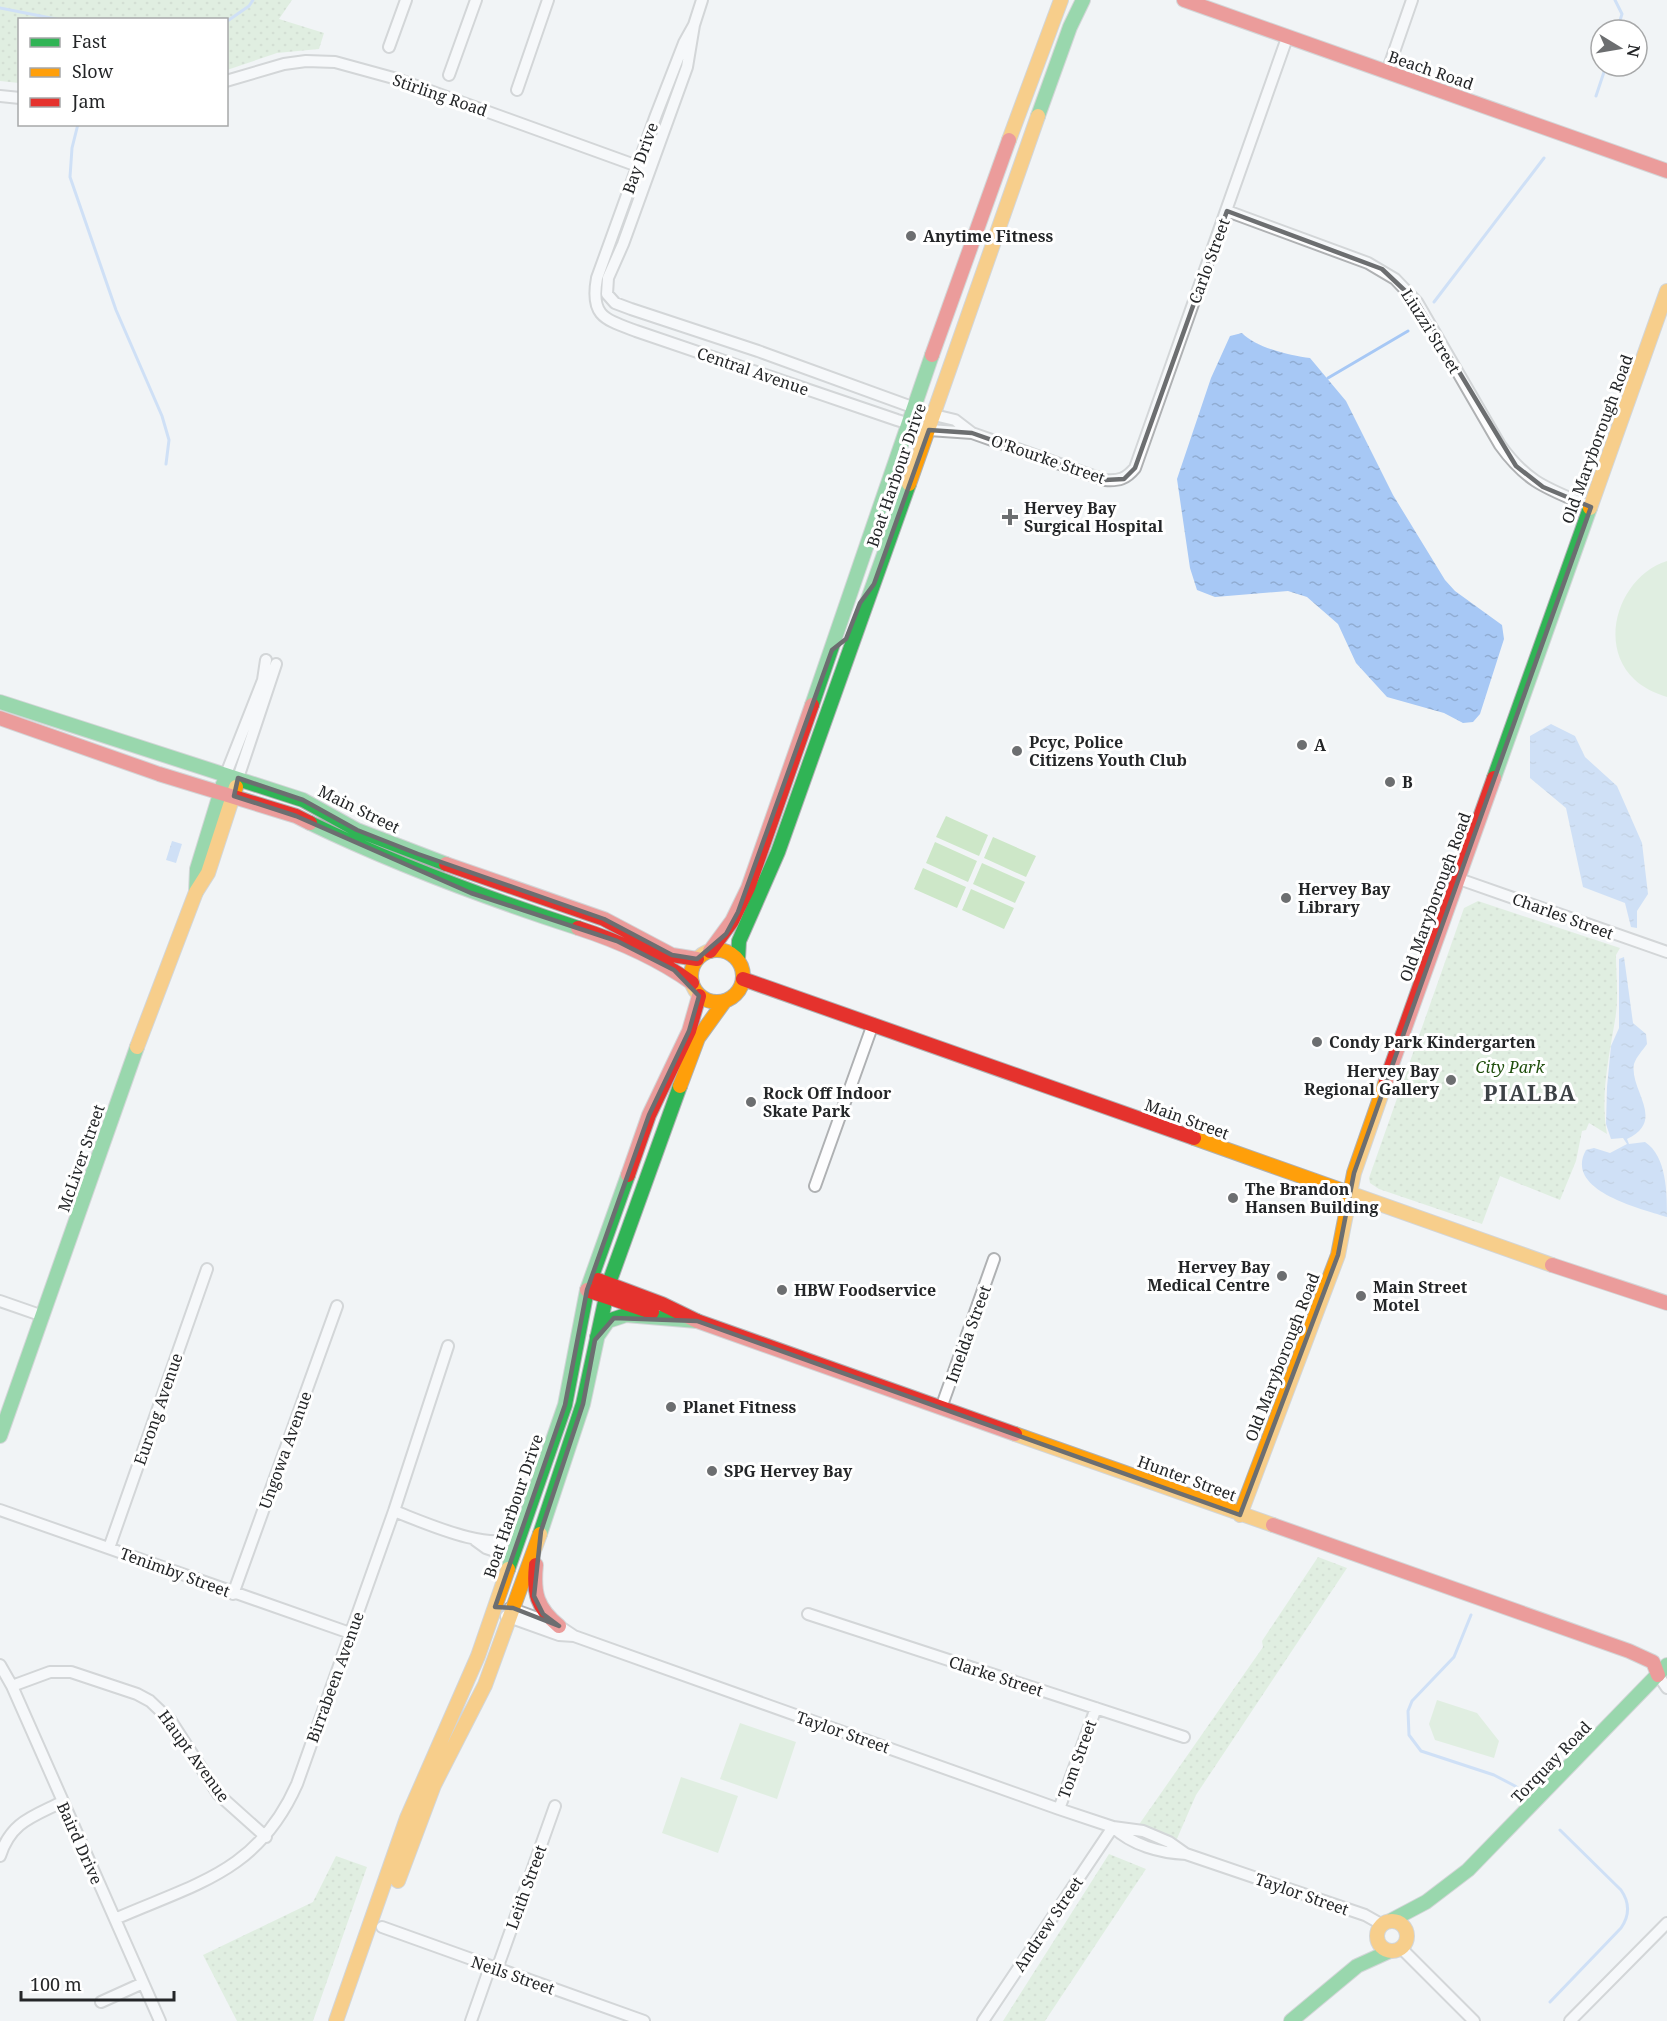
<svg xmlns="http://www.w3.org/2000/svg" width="1667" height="2021" viewBox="0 0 1667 2021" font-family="'Noto Serif',serif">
<defs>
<pattern id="grass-dots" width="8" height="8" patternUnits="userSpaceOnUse" patternTransform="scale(1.5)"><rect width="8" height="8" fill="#cde7c8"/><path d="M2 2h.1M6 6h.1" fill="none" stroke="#b0c6ac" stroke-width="1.8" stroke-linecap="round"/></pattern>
<pattern id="water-ripples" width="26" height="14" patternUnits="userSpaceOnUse" patternTransform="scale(1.5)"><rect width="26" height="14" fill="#a7c8f5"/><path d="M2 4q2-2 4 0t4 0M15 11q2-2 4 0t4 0" fill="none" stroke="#90acd2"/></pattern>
</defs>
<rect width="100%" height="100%" fill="#f1f4f6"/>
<path fill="url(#grass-dots)" d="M0 0H292L279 19 324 33 319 49 277 53 227 70 226 20H20L19 83 0 81Z
M1478 901 1620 948 1616 955C1616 976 1619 999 1615 1020 1609 1057 1600 1096 1607 1134L1589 1123 1586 1130 1582 1131 1576 1161 1560 1200 1500 1176 1482 1224 1379 1189 1370 1183 1369 1178 1464 908Z
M1318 1557 1347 1568 1196 1795 1176 1841 1138 1826 1263 1647 1262 1641Z
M1109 1854 1146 1869 1045 2021H1003Z
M336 1856 367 1867 313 2021H237L203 1955 313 1902Z"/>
<path fill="#cde7c8" d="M1667 561V697C1655 693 1643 688 1634 679 1596 643 1621 575 1667 561Z
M946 816 988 835 979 856 936 837Z
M993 837 1036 856 1026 877 984 858Z
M935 842 977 861 968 882 926 863Z
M982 863 1025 882 1015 903 973 884Z
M923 868 966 887 957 908 914 889Z
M971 889 1014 908 1004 929 962 910Z
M1437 1700 1477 1713 1499 1741 1494 1758 1435 1740 1429 1724Z
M740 1723 796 1742 777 1799 720 1779Z
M681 1777 738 1796 718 1853 662 1833Z"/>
<path fill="url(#water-ripples)" d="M1242 333C1255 347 1290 356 1310 358L1346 401 1393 495 1445 580 1455 591 1502 625 1504 639 1480 714 1473 722 1463 723 1444 713 1387 697 1356 663 1338 624 1307 597 1288 591 1215 597 1197 590 1190 568 1177 479 1211 378 1230 336Z
M1551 724 1575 736 1585 757 1617 786 1642 843 1648 894 1637 911V928L1631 927 1625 903 1583 887 1566 808 1530 778V736Z
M172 841 182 844 176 863 166 860Z
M1624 957 1633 1023 1646 1034 1647 1044C1643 1050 1636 1057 1634 1064 1629 1090 1667 1120 1627 1139L1629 1144 1645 1142C1667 1156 1667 1194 1667 1217 1643 1209 1563 1191 1586 1150L1594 1148 1610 1153 1627 1144 1623 1138 1611 1139 1606 1124 1607 1087 1611 1046 1619 1028V959Z"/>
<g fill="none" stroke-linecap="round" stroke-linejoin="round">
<path stroke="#a7c8f5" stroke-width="3" d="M1615 0 1622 14 1617 30
M0 8 61 20
M226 22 249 6 253 0
M1596 96 1606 66
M78 124 72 148 70 177 116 310 162 416 169 440 166 464
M1434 302 1544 158
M1328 378 1408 331
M1471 1615 1454 1657 1412 1701 1408 1711 1409 1735 1421 1751 1494 1775 1515 1786 1527 1796
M1550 2002 1621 1928C1630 1915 1630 1903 1621 1890L1560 1830"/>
<defs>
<path id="street" d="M702 0 694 25 687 67 623 244 608 278 607 294 615 303 631 309 758 351 934 415 955 420 972 433
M694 25 684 43 656 115 597 278C590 316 604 319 636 331L897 420 929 430 972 433 1105 480C1119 481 1126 479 1135 468L1287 38
M389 47 406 0
M1387 72 1412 0
M449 75 476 0
M226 81 284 64 306 61 335 62 397 79 643 168
M517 90 548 0
M0 96 20 98
M1227 211 1368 263 1395 279 1417 302 1500 445C1528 484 1549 489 1591 507
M226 774 263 680 266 660
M238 778 276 664
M1459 879 1667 952
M815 1186 873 1024
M0 1301 43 1316
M941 1408 994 1259
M0 1510 350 1633
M394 1511C421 1521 494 1555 518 1535
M475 1540 486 1548 513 1557
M109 1548 207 1269
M233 1594 337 1306
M510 1608 559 1626 574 1636 1059 1809 1113 1827 1143 1831 1169 1842 1186 1854
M808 1614 1184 1737
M506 1616 559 1635 574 1636
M0 1665 12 1686 160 2021
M1658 1675 1667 1688
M12 1686 50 1672H71L137 1694 150 1701 171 1721 218 1794 266 1837
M1059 1809 1096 1708
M1113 1827C1132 1845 1160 1853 1186 1854L1365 1915 1381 1924
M0 1856C11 1822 32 1817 62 1802
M115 1919C197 1883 258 1872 297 1784L394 1511 448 1346
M382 1927 644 2021
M1401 1948 1474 2021
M497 1969 555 1806
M101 2002 143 1983
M471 2021 490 1967
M983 2021 1113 1827
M1570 2021 1667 1923"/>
<path id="fast" d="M1038 116 1070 27 1083 0
M0 702 303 800 357 830 446 864
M812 705 932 355
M1494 778 1590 508
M310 823C397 865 486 898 578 928
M196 892 197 869 223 784
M738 959 739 941 778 852 909 484
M597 1337 608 1321 626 1315 697 1321
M0 1436 137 1047
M540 1534 583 1404 609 1283 680 1086
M508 1569 565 1405 587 1290 628 1175
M1392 1920 1426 1902 1468 1870 1667 1665
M1291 2021 1357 1966 1390 1951"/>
<path id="slow" d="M1009 140 1061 0
M909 484 1038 116
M1590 508 1667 291
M691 976a26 26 0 1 1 52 0a26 26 0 1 1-52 0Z
M137 1047 196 892 208 873 236 787
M680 1086 698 1038 724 1002
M1194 1138 1552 1265
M1015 1434 1273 1525
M1240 1515 1338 1255 1354 1173 1386 1081
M398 1881 434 1785 485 1685 540 1534
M1377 1936a15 15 0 1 1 30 0a15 15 0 1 1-30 0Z
M336 2021 407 1818 478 1656 508 1569"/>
<path id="jam" d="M1184 0 1667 171
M932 355 1009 140
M0 718 159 774 296 816 310 823
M446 864 604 919 672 955 697 959
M578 928C618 941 657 958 692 983
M710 951 732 921 748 888 812 705
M743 979 1194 1138
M1386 1081 1494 778
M628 1175 649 1115 689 1031 699 996
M1552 1265 1667 1303
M598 1280 662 1304 697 1321 1015 1434
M587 1290 652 1312
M1273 1525 1629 1651 1653 1662 1658 1675
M536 1565C533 1593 537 1608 559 1626"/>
</defs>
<use href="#street" stroke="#afb1b3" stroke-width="14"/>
<use href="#fast" stroke="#afb1b3" stroke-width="16"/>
<use href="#slow" stroke="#afb1b3" stroke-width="16"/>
<use href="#jam" stroke="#afb1b3" stroke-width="16"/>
<use href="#street" stroke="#fdfdfe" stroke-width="10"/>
<use href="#fast" stroke="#30b455" stroke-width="14"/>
<use href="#slow" stroke="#ff9f0a" stroke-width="14"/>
<use href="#jam" stroke="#e5322d" stroke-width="14"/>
</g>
<path d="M0 0H1667V2021H0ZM1227 211 1382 269 1417 302 1516 466 1543 487 1591 507 1354 1173 1338 1255 1240 1515 697 1321 614 1318 595 1340 583 1404 541 1531 534 1596 543 1614 559 1626 513 1608 495 1607 565 1405 587 1290 649 1115 689 1031 699 996 674 970 617 941 471 893 296 816 234 796 238 778 303 800 357 830 418 854 604 919 672 955 697 959 726 934 738 912 832 650 846 639 860 603 874 584 929 430 972 433 1105 480 1124 479 1135 468Z" fill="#f1f4f6" fill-opacity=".55" fill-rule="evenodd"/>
<path fill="none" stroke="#6c6e70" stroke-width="4.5" stroke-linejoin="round" d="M1227 211 1382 269 1417 302 1516 466 1543 487 1591 507 1354 1173 1338 1255 1240 1515 697 1321 614 1318 595 1340 583 1404 541 1531 534 1596 543 1614 559 1626 513 1608 495 1607 565 1405 587 1290 649 1115 689 1031 699 996 674 970 617 941 471 893 296 816 234 796 238 778 303 800 357 830 418 854 604 919 672 955 697 959 726 934 738 912 832 650 846 639 860 603 874 584 929 430 972 433 1105 480 1124 479 1135 468Z"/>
<g fill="#6c6e70" stroke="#fff" stroke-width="2">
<circle cx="911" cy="236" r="6"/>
<path d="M1007 508h6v6h6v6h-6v6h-6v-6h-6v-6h6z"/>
<circle cx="1302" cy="745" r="6"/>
<circle cx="1017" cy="751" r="6"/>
<circle cx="1390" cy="782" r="6"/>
<circle cx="1286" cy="898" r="6"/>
<circle cx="1317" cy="1042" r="6"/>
<circle cx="1451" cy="1080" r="6"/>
<circle cx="751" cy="1102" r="6"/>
<circle cx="1233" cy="1198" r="6"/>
<circle cx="1282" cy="1276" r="6"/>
<circle cx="782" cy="1290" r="6"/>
<circle cx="1361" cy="1296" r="6"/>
<circle cx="671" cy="1407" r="6"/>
<circle cx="712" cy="1471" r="6"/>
</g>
<g text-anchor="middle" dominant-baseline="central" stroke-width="6" stroke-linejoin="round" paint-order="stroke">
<g font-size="16" fill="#242628" stroke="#fff">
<text transform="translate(1431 70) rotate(19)">Beach Road</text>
<text transform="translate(440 95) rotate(19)">Stirling Road</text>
<text transform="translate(640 158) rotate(-70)">Bay Drive</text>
<text transform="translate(1209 261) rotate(-70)">Carlo Street</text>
<text transform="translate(1431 331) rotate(58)">Liuzzi Street</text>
<text transform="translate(753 371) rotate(19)">Central Avenue</text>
<text transform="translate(1597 439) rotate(-70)">Old Maryborough Road</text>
<text transform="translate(1048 459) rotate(19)">O'Rourke Street</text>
<text transform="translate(896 475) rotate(-71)">Boat Harbour Drive</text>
<text transform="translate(359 809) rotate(26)">Main Street</text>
<text transform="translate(1435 897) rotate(-70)">Old Maryborough Road</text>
<text transform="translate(1563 916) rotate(20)">Charles Street</text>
<text transform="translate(1187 1119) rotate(20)">Main Street</text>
<text transform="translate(81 1158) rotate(-71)">McLiver Street</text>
<text transform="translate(968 1334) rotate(-70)">Imelda Street</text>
<text transform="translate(1282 1357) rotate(-69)">Old Maryborough Road</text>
<text transform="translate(158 1409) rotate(-71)">Eurong Avenue</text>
<text transform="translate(285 1450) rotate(-70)">Ungowa Avenue</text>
<text transform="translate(1187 1478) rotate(20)">Hunter Street</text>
<text transform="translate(513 1506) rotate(-71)">Boat Harbour Drive</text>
<text transform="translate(175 1572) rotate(20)">Tenimby Street</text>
<text transform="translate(996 1676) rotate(18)">Clarke Street</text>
<text transform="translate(335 1677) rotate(-70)">Birrabeen Avenue</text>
<text transform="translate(843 1732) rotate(19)">Taylor Street</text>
<text transform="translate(194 1756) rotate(54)">Haupt Avenue</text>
<text transform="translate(1077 1759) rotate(-70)">Tom Street</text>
<text transform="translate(1551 1762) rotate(-46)">Torquay Road</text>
<text transform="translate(80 1843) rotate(66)">Baird Drive</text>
<text transform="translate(526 1887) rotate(-70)">Leith Street</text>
<text transform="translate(1302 1894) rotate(19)">Taylor Street</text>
<text transform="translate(1048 1924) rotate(-56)">Andrew Street</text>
<text transform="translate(513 1975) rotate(19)">Neils Street</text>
</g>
<g font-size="16" font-weight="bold" fill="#242628" stroke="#fff" text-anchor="start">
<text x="923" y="236">Anytime Fitness</text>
<text x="1024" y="508">Hervey Bay<tspan x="1024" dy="18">Surgical Hospital</tspan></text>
<text x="1029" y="742">Pcyc, Police<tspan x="1029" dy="18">Citizens Youth Club</tspan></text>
<text x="1314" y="745">A</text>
<text x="1402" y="782">B</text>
<text x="1298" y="889">Hervey Bay<tspan x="1298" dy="18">Library</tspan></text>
<text x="1329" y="1042">Condy Park Kindergarten</text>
<text x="1439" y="1071" text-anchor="end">Hervey Bay<tspan x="1439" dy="18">Regional Gallery</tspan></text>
<text x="763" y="1093">Rock Off Indoor<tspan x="763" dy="18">Skate Park</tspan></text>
<text x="1245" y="1189">The Brandon<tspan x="1245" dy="18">Hansen Building</tspan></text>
<text x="1270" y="1267" text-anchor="end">Hervey Bay<tspan x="1270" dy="18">Medical Centre</tspan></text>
<text x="1373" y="1287">Main Street<tspan x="1373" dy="18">Motel</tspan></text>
<text x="794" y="1290">HBW Foodservice</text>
<text x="683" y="1407">Planet Fitness</text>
<text x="724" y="1471">SPG Hervey Bay</text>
</g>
<g font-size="16" font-style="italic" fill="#204f0d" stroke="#fff">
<text x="1510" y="1067">City Park</text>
</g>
<g font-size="22" font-weight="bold" letter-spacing="1.5" fill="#3d4246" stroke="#fff">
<text x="1530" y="1092">PIALBA</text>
</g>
</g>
<rect x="18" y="18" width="210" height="108" fill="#ffffff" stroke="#a7a8a9" stroke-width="1.5"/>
<rect x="30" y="38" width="30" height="9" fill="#30b455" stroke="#a7a8a9" stroke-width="1.5"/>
<text x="72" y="48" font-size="18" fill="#242628">Fast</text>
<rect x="30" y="68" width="30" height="9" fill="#ff9f0a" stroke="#a7a8a9" stroke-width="1.5"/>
<text x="72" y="78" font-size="18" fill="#242628">Slow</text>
<rect x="30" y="98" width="30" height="9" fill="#e5322d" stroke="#a7a8a9" stroke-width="1.5"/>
<text x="72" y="108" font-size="18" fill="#242628">Jam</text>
<g transform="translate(1619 48) rotate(101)"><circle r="28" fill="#ffffff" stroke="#a7a8a9" stroke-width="1.5"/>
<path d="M0-4.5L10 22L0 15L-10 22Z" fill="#6c6e70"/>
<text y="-9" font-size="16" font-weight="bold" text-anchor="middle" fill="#242628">N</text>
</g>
<path d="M21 1991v9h153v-9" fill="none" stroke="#242628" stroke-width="3"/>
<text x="30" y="1991" font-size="18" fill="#242628" stroke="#ffffff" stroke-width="4.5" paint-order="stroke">100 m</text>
</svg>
